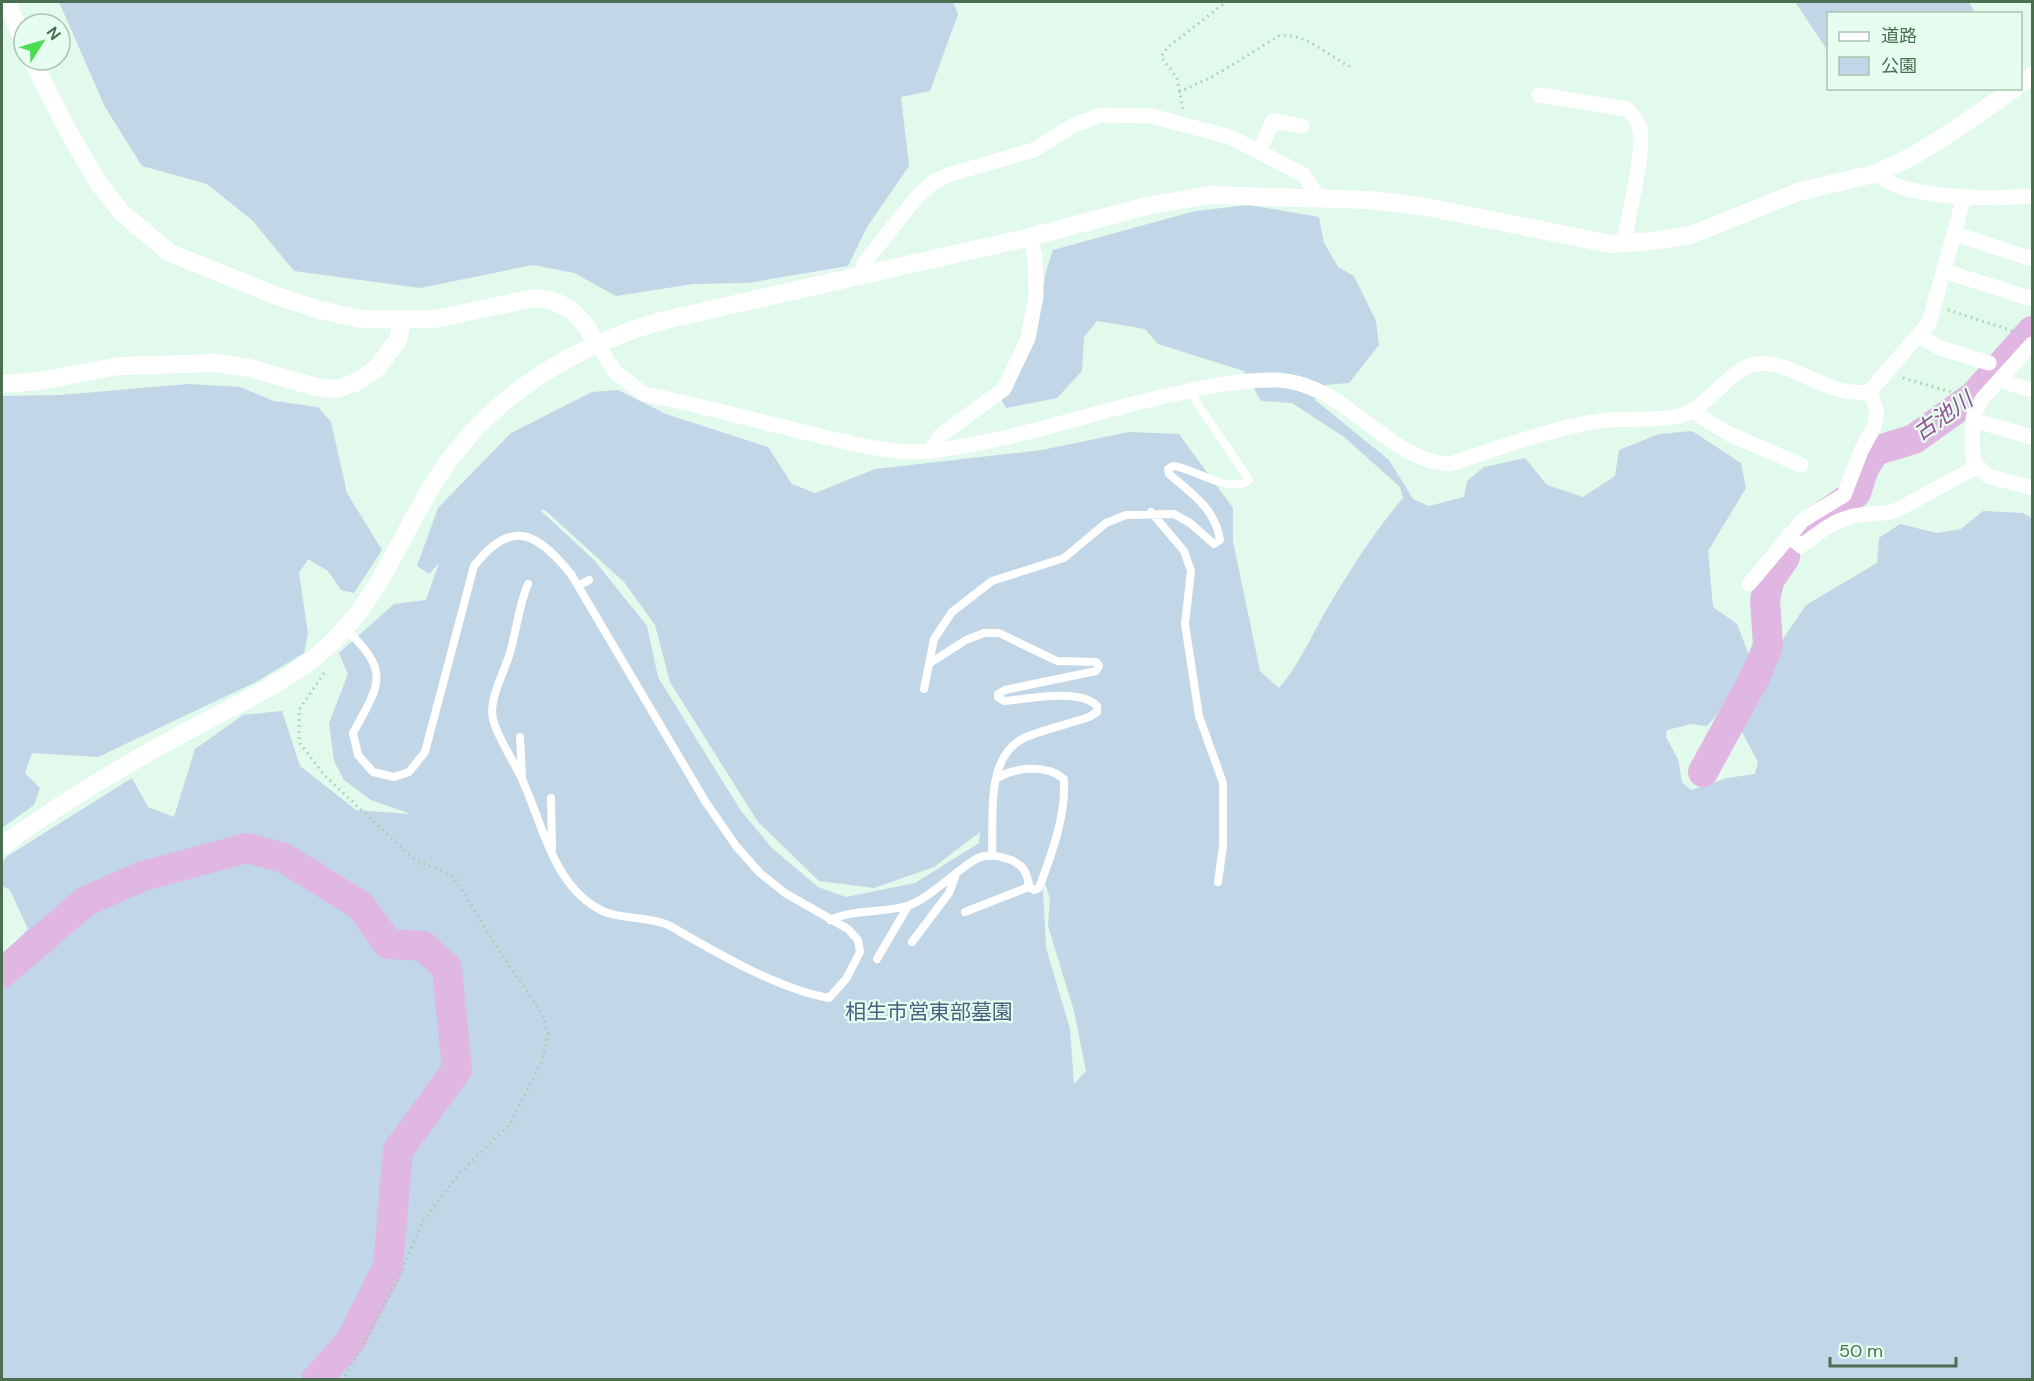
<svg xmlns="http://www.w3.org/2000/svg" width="2034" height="1381" viewBox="0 0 2034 1381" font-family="'DM Sans','Noto Sans JP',sans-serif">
<rect width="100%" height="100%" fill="#e1faec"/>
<path fill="#c1d6e6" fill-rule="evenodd" d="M59 2H953L958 14 930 91 901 97 909 166 867 227 848 266 748 283 693 284 616 296 574 273 533 265 420 288 294 271 252 220 207 184 142 166 105 107Z
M1795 2H1969L1975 13 1828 14V51Z
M1249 205 1319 217 1324 243 1338 267 1354 276 1376 321 1379 345 1349 383 1325 385 1315 400 1389 460 1413 499 1429 506 1464 497 1467 481 1484 467 1525 458 1547 485 1583 497 1615 476 1619 450 1659 434 1692 431 1741 463 1746 488 1708 551 1713 607 1737 624 1749 655 1729 701 1707 726 1691 724 1667 730 1666 737 1678 759 1682 782 1691 790 1727 778 1755 774 1758 762 1742 732 1781 642 1806 605 1877 563 1879 538 1900 524 1937 533 1961 529 1983 511 2023 513 2032 518V1379H2V956L28 929 10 890 2 886V863L6 857 132 778 148 807 174 817 195 749 243 715 282 711 300 766 356 810 411 814 371 800 344 780 334 761 329 723 348 674 339 653 394 604 426 600 439 563 429 574 417 566 438 508 511 433 592 392 618 390 666 414 768 447 792 484 815 493 875 469 1042 450 1129 432 1179 434 1233 508V541L1260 671 1279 688C1300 664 1311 636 1327 609 1350 570 1374 532 1403 498L1400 487 1344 437 1292 403 1261 401 1244 371 1158 344 1145 329 1097 321 1084 337 1082 371 1057 398 1006 408 1000 397 1037 327 1046 271 1053 250 1195 211ZM540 510H545L624 582 655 625 670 682 758 822 819 881 874 888 934 867 980 832 979 843 915 883 846 897 818 887 772 848 741 811 658 677 647 626 594 560ZM1045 883 1050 899 1048 926 1074 1011 1086 1071 1074 1084 1070 1029 1046 948 1043 890Z
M188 384 240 387 274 401 318 407 331 422 347 493 382 550 354 593 341 590 328 571 308 559 299 573 308 634 304 653 256 682 98 757 32 753 25 773 40 788 34 805 2 828V396L61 395Z"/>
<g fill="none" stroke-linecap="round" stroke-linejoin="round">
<path stroke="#e0b7e2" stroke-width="30" d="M1799 538 1812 524 1856 493 1864 468 1875 451 1914 439 1974 396 2032 331
M1703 772 1756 675 1768 646 1765 600 1769 581 1785 557
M2 973 86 901 143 876 247 848 284 858 361 906 388 944 423 946 447 968 457 1070 398 1150 388 1267 350 1342 316 1380"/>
<path stroke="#9ed2a9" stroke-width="3" stroke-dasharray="1.5 4.5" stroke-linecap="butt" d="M1179 92 1212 77 1279 36C1303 31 1331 58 1353 68
M1183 109 1177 78 1161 57 1168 47 1226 2
M1948 310 2022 334
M1903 378 1965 396
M324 673 299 710V742L325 776 415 860 453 876 496 946 543 1015 548 1033 542 1061 510 1124 459 1174 423 1221 396 1284 343 1380"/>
<path stroke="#fff" stroke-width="8" d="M1151 512 1184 551 1191 571 1185 624 1199 716 1223 783V846L1218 882
M578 586 589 580
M346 629C390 672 381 682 353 733L358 755 373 772 394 777 409 772 425 752 474 566C511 518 537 532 571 574L705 801 736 846 760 873 785 893 848 929 858 940 860 952 846 979 829 998C778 989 717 953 672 927 650 915 618 921 597 908 551 881 542 821 521 777 513 760 497 737 493 719 488 698 506 670 511 649 517 627 519 605 528 584
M930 663 966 640 984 633H999L1057 661 1096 662 1099 666 1096 671 1005 690 998 694V697L1004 701C1028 699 1080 688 1097 706V712L1089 717C1068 724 1046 729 1026 737 984 755 994 819 992 856
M924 689 934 639 952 612 992 581 1064 558 1106 523 1126 515 1174 514 1190 523 1214 544 1220 540C1215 508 1192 494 1169 474L1168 469 1173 466C1194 468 1229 495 1249 480L1189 391
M520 737 522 776
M997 778C1016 767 1046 764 1064 779 1066 816 1052 853 1039 888L1034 890 1027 886
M551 798 552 849
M830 920C854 909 882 913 907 906 933 898 965 860 984 856 993 854 1003 857 1011 860 1023 865 1026 871 1029 884L1026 888 965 912
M912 942 949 893 955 877
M877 959 908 906"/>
<path stroke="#fff" stroke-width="15" d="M1539 95 1627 109C1633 115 1638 121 1640 129 1644 155 1630 206 1626 233L1627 243
M1259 151 1273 121 1302 126
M1877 173C1899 200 1998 199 2032 196
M1955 234 2032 259
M1944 271 2032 299
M860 277 865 262 916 198 932 183 948 175 1034 150 1074 125 1101 115 1151 116 1230 137 1304 175 1317 196
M1920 336 1940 348 1989 363
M597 344 615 372 644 394C701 405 756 421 812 434 850 443 893 455 932 451 1015 441 1094 411 1175 394 1209 386 1243 379 1278 380 1345 383 1390 463 1450 464 1500 448 1548 429 1600 421 1624 417 1661 422 1682 415 1708 407 1731 367 1757 364 1792 359 1832 401 1870 391L1929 323 1964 197
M2032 344 1983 398 1974 413 1972 428 1973 459 1978 466 1988 476 2032 488
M2001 378 2008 383 2032 390
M1692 411 1729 434 1801 465
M1973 420 2032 437
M930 451 941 435 1004 389 1028 338 1036 296 1035 258 1030 237
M1788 535 1801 546C1817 535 1830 522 1850 517 1865 512 1881 516 1897 510L1978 466
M1749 584 1803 520 1844 495 1861 451 1874 427 1877 412 1870 391"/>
<path stroke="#fff" stroke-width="18" d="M7 2 24 43
M32 60 67 129 99 184 122 213 170 253 277 296 320 310 361 319H435L534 298C567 300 582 316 597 344
M2020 84 2032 76
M2 384 40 381 119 366 217 363 249 368 316 387 336 389 355 383 377 368 398 340 402 321
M2 846C59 804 119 768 182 734 227 709 278 687 319 654 377 607 399 536 439 475 491 395 575 345 665 320L1030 237 1147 206 1210 195 1369 200 1427 207 1611 244 1653 241 1691 235 1798 192 1877 173 1911 157 1952 132 2015 88"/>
</g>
<g text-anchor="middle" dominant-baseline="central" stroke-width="4.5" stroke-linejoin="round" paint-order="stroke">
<g font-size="21" fill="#486280" stroke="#e6fef0">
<text x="929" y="1012">相生市営東部墓園</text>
</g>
<g font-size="22" font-style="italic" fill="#954e95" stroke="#e6fef0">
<text transform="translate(1943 416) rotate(-35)">古池川</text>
</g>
</g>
<rect width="2034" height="1381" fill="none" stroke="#4a6f50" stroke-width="6"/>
<rect x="1827" y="12" width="195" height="78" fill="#e6fef0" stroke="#a8c5b0" stroke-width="1.5"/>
<rect x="1839" y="32" width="30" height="9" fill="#ffffff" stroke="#a8c5b0" stroke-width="1.5"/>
<text x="1881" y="42" font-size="18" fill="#4a6f50">道路</text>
<rect x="1839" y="57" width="30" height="18" fill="#c1d6e6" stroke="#a8c5b0" stroke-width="1.5"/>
<text x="1881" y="72" font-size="18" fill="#4a6f50">公園</text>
<g transform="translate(42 42) rotate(53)"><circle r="28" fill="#e6fef0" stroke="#a8c5b0" stroke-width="1.5"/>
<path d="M0-4.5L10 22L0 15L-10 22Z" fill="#4ddd53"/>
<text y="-9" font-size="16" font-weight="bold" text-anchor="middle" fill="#4a6f50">N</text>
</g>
<path d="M1830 1357v9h126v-9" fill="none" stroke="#4a6f50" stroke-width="3"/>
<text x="1839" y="1357" font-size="18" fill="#4a6f50" stroke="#e6fef0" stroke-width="4.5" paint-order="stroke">50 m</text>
</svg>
